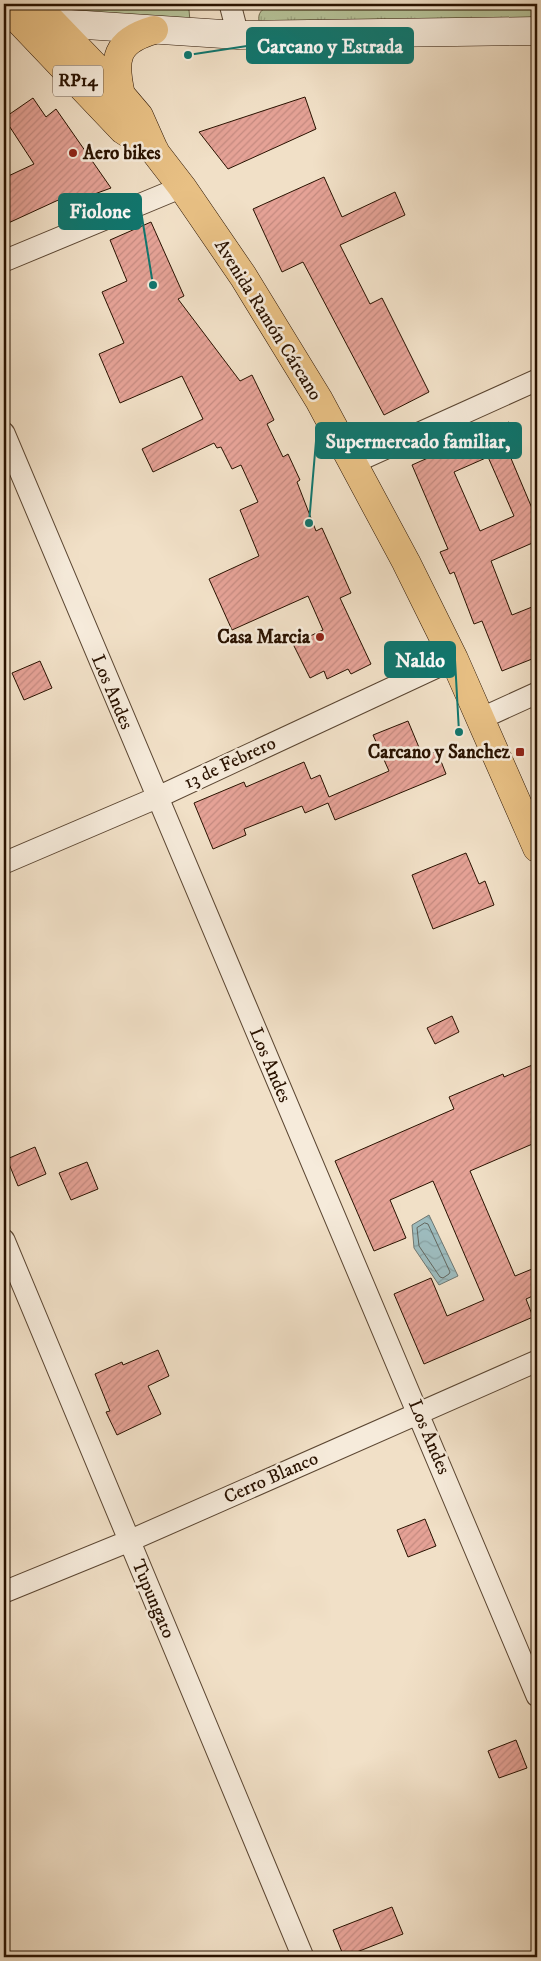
<svg xmlns="http://www.w3.org/2000/svg" width="541" height="1961" viewBox="0 0 541 1961" font-family="'IM FELL DW Pica',serif">
<defs>
<pattern id="grass-tufts" width="24" height="20" patternUnits="userSpaceOnUse" patternTransform="scale(1.25)"><rect width="24" height="20" fill="#b6c399"/><path d="M3 7l-1-3M5 7V3M7 7l1-3M15 17l-1-3M17 17v-4M19 17l1-3" fill="none" stroke="#9ca682"/></pattern>
<pattern id="water-waves" width="16" height="10" patternUnits="userSpaceOnUse" patternTransform="scale(1.25)"><rect width="16" height="10" fill="#9dbbbd"/><path d="M0 5q4-4 8 0t8 0" fill="none" stroke="#87a0a1"/></pattern>
<pattern id="building-hatch" width="6" height="6" patternUnits="userSpaceOnUse" patternTransform="scale(1.25)"><rect width="6" height="6" fill="#e5a296"/><path d="M-1 1l2-2M0 6l6-6M5 7l2-2" fill="none" stroke="#c48a80"/></pattern>
</defs>
<rect width="100%" height="100%" fill="#f1e0c7"/>
<filter id="stains"><feTurbulence type="fractalNoise" baseFrequency=".004" numOctaves="4"/><feColorMatrix values="0 0 0 0 .2 0 0 0 0 .09 0 0 0 0 .02 0 0 0 .5 -.17"/></filter>
<radialGradient id="worn" r=".72"><stop offset=".6" stop-color="#630" stop-opacity="0"/><stop offset="1" stop-color="#630" stop-opacity=".3"/></radialGradient>
<path fill="url(#grass-tufts)" stroke="#706a4c" d="M415 4H537V21H259C258 15 260 11 265 8Z
M182 6 189 10 190 21 74 16 73 7Z"/>
<path fill="url(#water-waves)" stroke="#6f7771" d="M429 1215 458 1276 439 1285 414 1248 412 1225Z"/>
<g fill="none" stroke-linecap="round" stroke-linejoin="round">
<path stroke="#63665e" stroke-width="1" d="M425 1223 428 1224 450 1272 449 1274 443 1278 440 1277 419 1246 417 1228Z"/>
</g>
<path fill="url(#building-hatch)" stroke="#291200" fill-rule="evenodd" d="M305 97 316 129 228 169 199 132Z
M33 98 46 117 56 109 111 188 70 203 67 196 4 225V178L34 164 4 118Z
M324 177 342 217 395 192 405 215 340 245 370 304 382 298 429 392 384 415 303 262 282 272 253 209Z
M151 222 184 296 178 299 240 381 252 375 274 420 267 424 283 457 288 454 300 480 297 482 316 531 322 528 351 593 340 598 371 664 351 674 348 669 327 679 324 671 310 678 293 644 323 630 308 596 232 630 209 579 259 556 240 510 258 502 241 465 232 469 221 447 217 448 214 443 153 472 142 449 203 419 182 376 120 403 99 354 124 343 102 292 127 281 110 240Z
M509 422 519 444 507 449 537 520V541L491 561 512 615 537 605V657L502 671 482 621 474 624 454 572 450 574 440 552 448 549 412 465ZM488 457 514 516 480 531 454 472Z
M40 661 52 688 24 700 12 673Z
M408 721 423 757 437 751 446 774 335 820 328 803 305 813 302 806 244 829 246 835 213 849 194 803 244 782 246 787 304 762 311 779 320 775 329 797 389 771 373 735Z
M466 853 479 884 485 881 494 905 433 929 412 875Z
M452 1016 459 1032 435 1044 427 1028Z
M537 1063V1142L470 1171 515 1276 537 1267V1294L526 1299 533 1317 424 1364 394 1294 431 1278 447 1316 484 1300 433 1181 390 1200 406 1238 374 1251 335 1161 454 1109 449 1097 503 1074 504 1077Z
M35 1147 46 1174 18 1186 7 1159Z
M87 1162 98 1189 71 1200 59 1173Z
M158 1350 169 1376 148 1386 161 1414 117 1435 106 1412 110 1411 95 1374 122 1362 123 1365Z
M425 1519 436 1546 408 1557 397 1530Z
M516 1740 527 1768 499 1778 488 1751Z
M392 1907 403 1934 344 1957 333 1930Z"/>
<g fill="none" stroke-linecap="round" stroke-linejoin="round">
<defs>
<path id="minor" d="M230 4 238 35
M4 261 182 187
M4 433C180 855 361 1274 537 1696
M353 463 537 380
M480 719 537 693
M4 863 156 798 454 659
M4 1240 303 1957
M4 1592 129 1541 537 1361"/>
<path id="secondary" d="M55 23 238 35 537 31"/>
<path id="primary" d="M35 4 111 83 139 116 155 152 182 187 243 276 319 400 406 562 454 659 537 848
M4 5 123 130 155 151
M121 95C113 59 115 41 154 30"/>
</defs>
<use href="#minor" stroke="#5b4632" stroke-width="23"/>
<use href="#secondary" stroke="#291200" stroke-width="29"/>
<use href="#primary" stroke="#291200" stroke-width="29"/>
<use href="#minor" stroke="#f6ebdb" stroke-width="21"/>
<use href="#secondary" stroke="#f6ebdb" stroke-width="28"/>
<use href="#primary" stroke="#e8c084" stroke-width="28"/>
</g>
<g fill="#8f2418" stroke="#f6ebdb" stroke-width="2">
<circle cx="73" cy="153" r="5"/>
<circle cx="320" cy="637" r="5"/>
<rect x="515" y="747" width="10" height="10" rx="2.5"/>
</g>
<g text-anchor="middle" dominant-baseline="central" stroke-width="5" stroke-linejoin="round" paint-order="stroke">
<rect fill="#f6ebdb" stroke="#665342" stroke-width="1" x="53" y="65.5" width="50" height="31" rx="4"/>
<g font-size="18" font-weight="bold" fill="#291200">
<text x="78" y="81">RP14</text>
</g>
<g font-size="19" font-weight="bold" fill="#291200" stroke="#f6ebdb" text-anchor="end">
<text x="83" y="153" text-anchor="start">Aero bikes</text>
<text x="310" y="637">Casa Marcia</text>
<text x="510" y="752">Carcano y Sanchez</text>
</g>
<g font-size="19" fill="#291200" stroke="#f6ebdb">
<text transform="translate(268 320) rotate(58)">Avenida Ramón Cárcano</text>
<text transform="translate(112 692) rotate(67)">Los Andes</text>
<text transform="translate(230 763) rotate(-25)">13 de Febrero</text>
<text transform="translate(270 1065) rotate(67)">Los Andes</text>
<text transform="translate(429 1437) rotate(67)">Los Andes</text>
<text transform="translate(271 1478) rotate(-24)">Cerro Blanco</text>
<text transform="translate(153 1599) rotate(67)">Tupungato</text>
</g>
</g>
<path fill="none" stroke="#0f766e" stroke-width="2" d="M188 55L247 46M153 285L141 211M309 523L316 441M459 732L455 660"/>
<g fill="#0f766e" stroke="#f6ebdb" stroke-width="2">
<circle cx="188" cy="55" r="5"/>
<circle cx="153" cy="285" r="5"/>
<circle cx="309" cy="523" r="5"/>
<circle cx="459" cy="732" r="5"/>
</g>
<g fill="#0f766e" stroke="#0f766e" stroke-width="2">
<rect x="247" y="28" width="166" height="35" rx="5"/>
<rect x="59" y="194" width="82" height="35" rx="5"/>
<rect x="316" y="423" width="205" height="35" rx="5"/>
<rect x="385" y="642" width="70" height="35" rx="5"/>
</g>
<g font-size="20" text-anchor="middle" font-weight="bold" fill="#fff">
<text x="330" y="53">Carcano y Estrada</text>
<text x="100" y="218">Fiolone</text>
<text x="418" y="448">Supermercado familiar,</text>
<text x="420" y="667">Naldo</text>
</g>
<rect width="541" height="1961" fill="none" stroke="#f1e0c7" stroke-width="20"/>
<rect x="5" y="5" width="531" height="1951" fill="none" stroke="#291200" stroke-width="2.5"/>
<rect x="10" y="10" width="521" height="1941" fill="none" stroke="#291200"/>
<rect width="100%" height="100%" filter="url(#stains)"/>
<rect width="100%" height="100%" fill="url(#worn)"/>
</svg>
